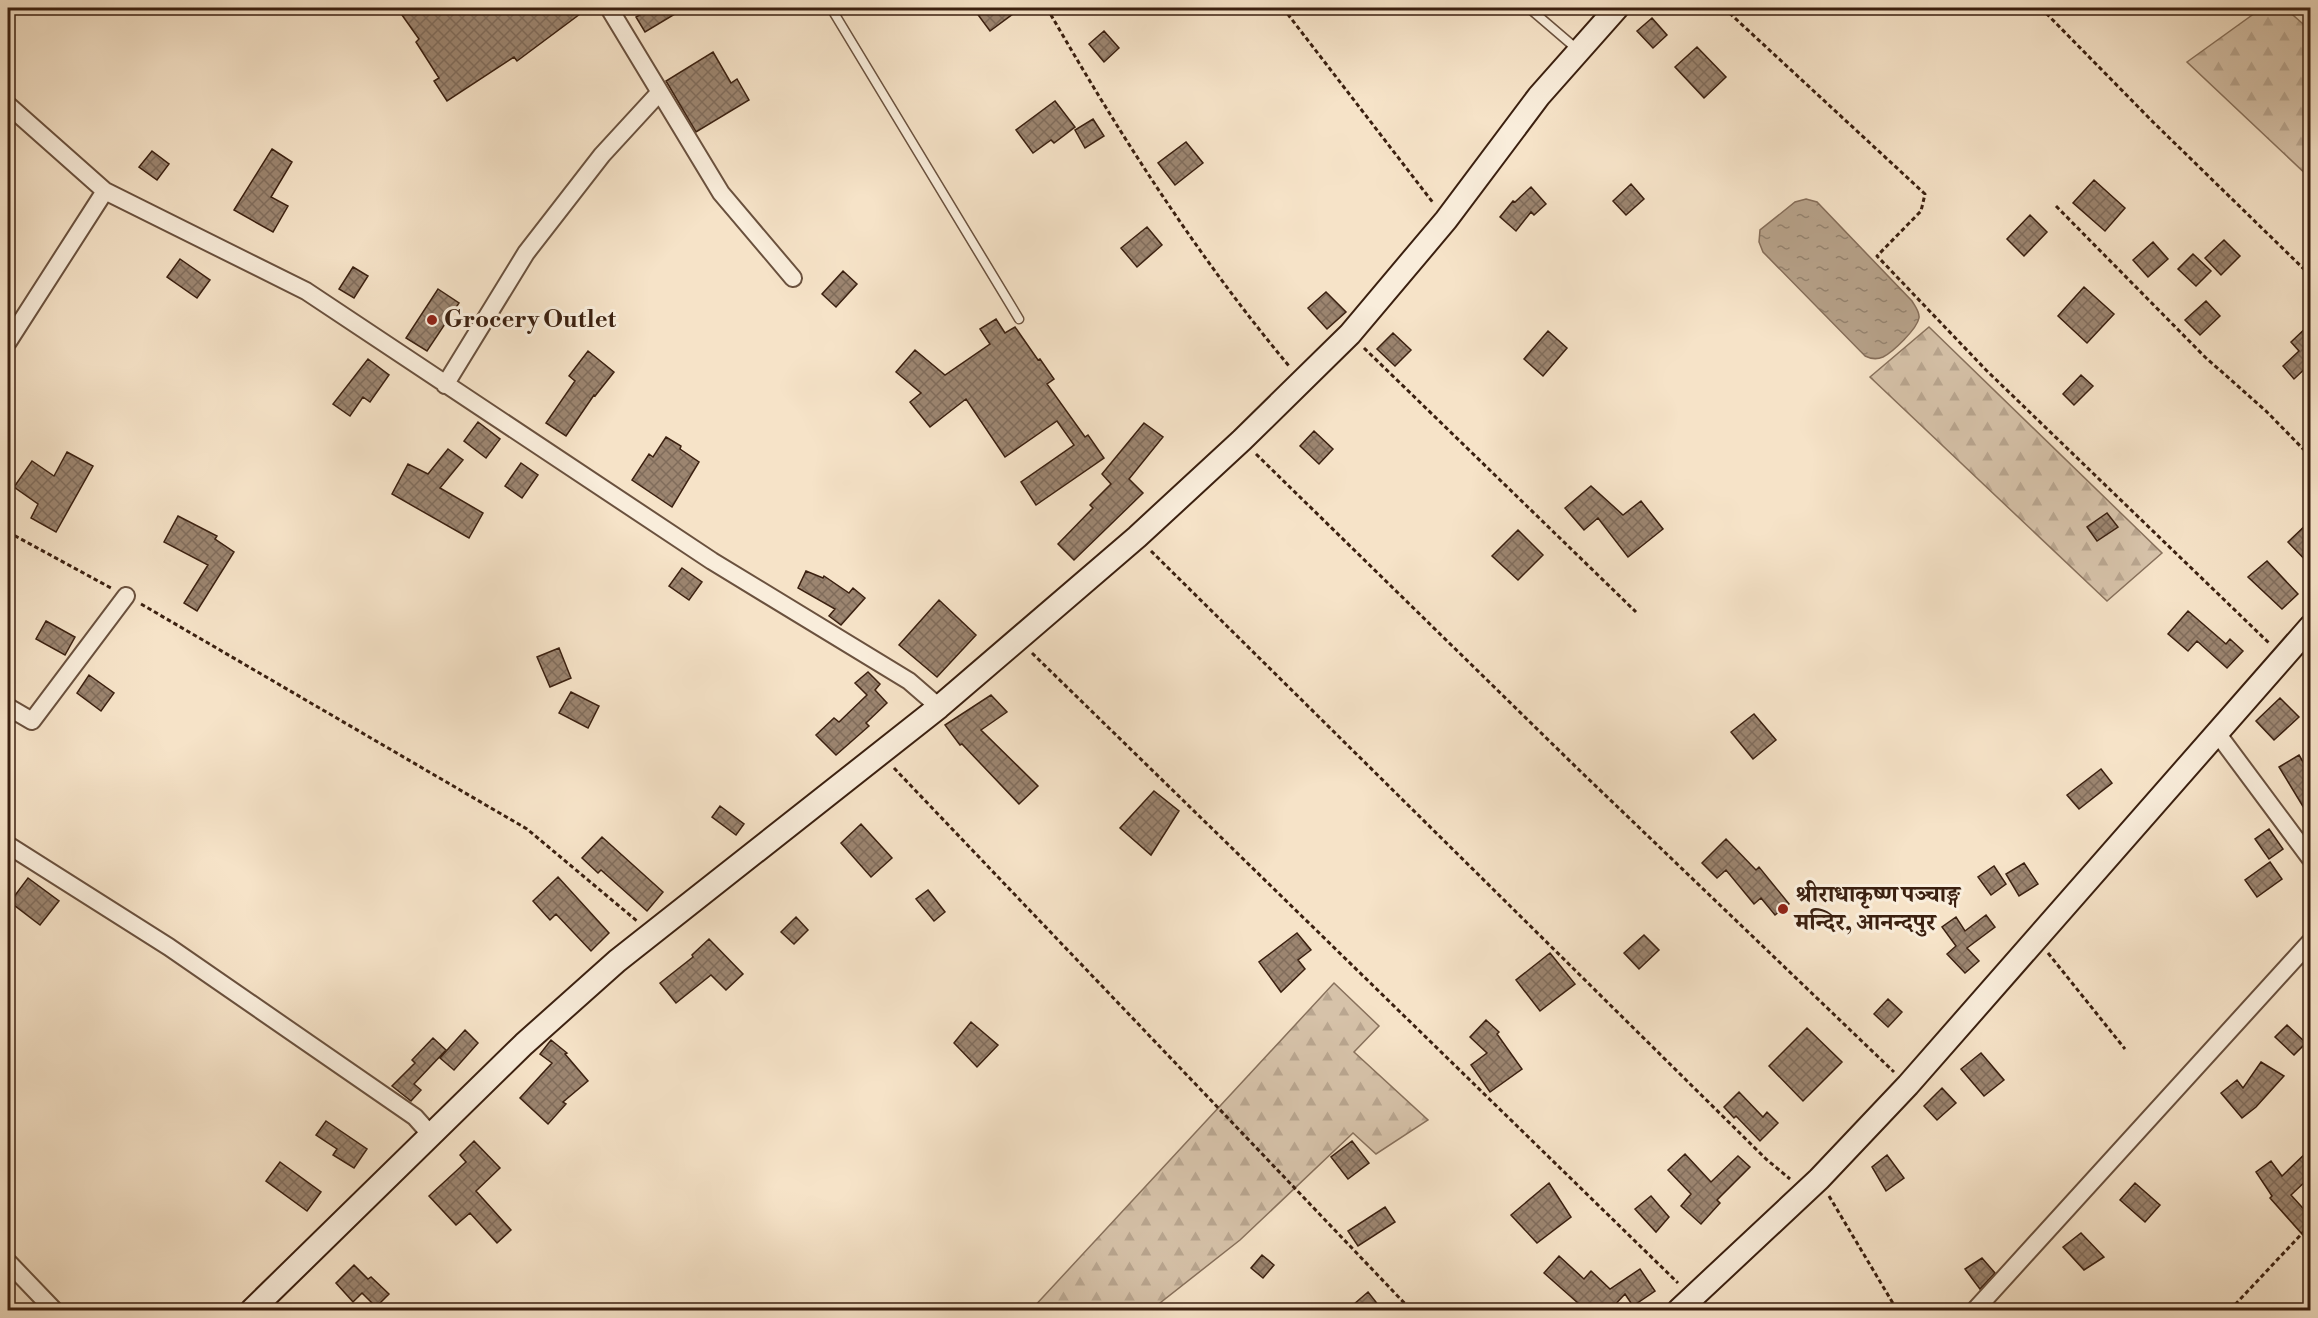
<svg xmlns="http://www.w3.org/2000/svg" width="2318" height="1318" viewBox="0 0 2318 1318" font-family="'Libre Bodoni','Noto Serif Devanagari',serif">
<defs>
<pattern id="forest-firs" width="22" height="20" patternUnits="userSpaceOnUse" patternTransform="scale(1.5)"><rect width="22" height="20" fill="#d6c2a9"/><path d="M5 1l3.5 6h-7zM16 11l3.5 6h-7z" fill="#b9a690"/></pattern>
<pattern id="water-ripples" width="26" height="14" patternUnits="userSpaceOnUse" patternTransform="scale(1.5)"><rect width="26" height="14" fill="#b6a189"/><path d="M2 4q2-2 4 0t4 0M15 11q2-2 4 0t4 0" fill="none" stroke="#95836f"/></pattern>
<pattern id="building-cross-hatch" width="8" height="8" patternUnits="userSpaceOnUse" patternTransform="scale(1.5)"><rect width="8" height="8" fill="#9c8570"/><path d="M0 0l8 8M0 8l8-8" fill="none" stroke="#806c5b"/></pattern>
</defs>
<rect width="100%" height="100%" fill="#f6e3c8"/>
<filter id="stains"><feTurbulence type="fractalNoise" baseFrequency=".00333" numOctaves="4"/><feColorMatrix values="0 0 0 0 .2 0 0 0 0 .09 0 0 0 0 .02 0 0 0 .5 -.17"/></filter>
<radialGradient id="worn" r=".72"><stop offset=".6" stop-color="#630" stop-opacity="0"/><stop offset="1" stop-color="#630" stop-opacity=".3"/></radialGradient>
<path fill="url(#forest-firs)" stroke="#88715c" stroke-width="1.5" d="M2262 8H2285L2310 30V178L2187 62Z
M1929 327 2162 553 2107 601 1870 377Z
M1334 983 1379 1026 1354 1052 1428 1120 1376 1154 1353 1133 1240 1240 1151 1310H1031Z"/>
<path fill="url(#water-ripples)" stroke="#856d59" stroke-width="1.5" d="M1806 199 1817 202 1912 301C1915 306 1920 312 1919 318 1917 329 1893 352 1883 357 1876 360 1871 359 1865 356L1763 252 1759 242 1760 230 1795 202Z"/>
<path fill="url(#building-cross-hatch)" stroke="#3b2010" stroke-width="1.5" d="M397 8H588L517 61 514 57 447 101 434 81 439 78 416 42 419 39Z
M652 8H685L645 32 636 17Z
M973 8H1021L990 31Z
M1652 18 1667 35 1653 48 1637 31Z
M1104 31 1119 48 1104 62 1089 44Z
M1697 47 1726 77 1704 98 1675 67Z
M713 52 731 83 737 79 749 100 696 132 666 81Z
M1055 101 1075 127 1054 143 1051 140 1033 153 1016 130Z
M1093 119 1104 136 1085 148 1075 130Z
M1186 142 1203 163 1175 185 1158 163Z
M272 149 292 162 271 197 288 206 273 232 234 210Z
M152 151 169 164 157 180 139 167Z
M2094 180 2125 208 2105 231 2073 203Z
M1631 184 1644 199 1626 215 1613 201Z
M1531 187 1546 204 1534 215 1531 212 1516 231 1500 217 1513 201 1515 202Z
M2030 215 2047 232 2024 256 2007 239Z
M1147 227 1162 245 1137 267 1121 248Z
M2224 240 2240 256 2221 275 2205 258Z
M2153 242 2168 259 2148 277 2133 260Z
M2193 254 2211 271 2196 286 2178 269Z
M180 259 210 280 197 298 167 277Z
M353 267 368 276 354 298 339 289Z
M843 271 857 284 836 307 822 294Z
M2084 287 2114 314 2087 343 2058 316Z
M438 289 459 303 427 351 406 338Z
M1326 292 1346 312 1327 329 1308 308Z
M2206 301 2220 316 2200 335 2185 320Z
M996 319 1005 333 1015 327 1038 360 1040 359 1054 379 1047 384 1085 437 1088 435 1104 458 1036 505 1021 482 1074 445 1057 421 1005 457 966 399 930 427 910 402 921 393 896 372 915 350 945 375 990 344 980 329Z
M2310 324V364L2294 379 2283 366 2299 351 2291 342Z
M1548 331 1567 348 1543 376 1524 359Z
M1393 333 1411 350 1395 366 1377 349Z
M588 351 614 372 595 396 594 395 566 436 546 423 575 381 569 376Z
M368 359 389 375 370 402 363 397 350 416 333 404Z
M2081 375 2093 386 2074 405 2063 394Z
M478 422 500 439 486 458 464 441Z
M1144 423 1163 437 1129 479 1143 493 1074 560 1058 544 1093 508 1090 505 1111 484 1102 474Z
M1314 431 1333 449 1319 464 1300 446Z
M666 437 681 446 680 449 699 462 672 507 632 480 649 454 653 457Z
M448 449 463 460 440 488 483 513 469 538 392 494 408 464 428 474Z
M67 452 93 466 56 532 31 518 38 504 14 487 32 461 54 476Z
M521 463 538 475 522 498 505 486Z
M1591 486 1623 515 1641 501 1663 529 1628 557 1598 518 1584 530 1565 508Z
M2107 513 2118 527 2097 541 2087 527Z
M178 516 217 536 215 539 234 552 197 611 184 603 208 565 164 542Z
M2310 521V565L2288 542Z
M1518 530 1543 555 1518 580 1492 556Z
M2267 561 2298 594 2282 609 2248 577Z
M682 568 702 582 689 600 669 586Z
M806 571 823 578 824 576 849 593 853 588 865 598 841 625 829 616 835 609 798 588Z
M939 600 976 635 937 677 899 645Z
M2188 611 2226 644 2230 639 2243 651 2227 668 2197 641 2188 651 2168 634Z
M46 621 75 637 65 655 36 639Z
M559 648 571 678 550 687 537 657Z
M868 672 880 684 875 690 887 703 866 723 869 726 836 755 816 735 834 718 839 722 867 695 855 683Z
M89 675 114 693 101 711 77 693Z
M571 692 599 706 588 728 559 713Z
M991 695 1007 712 981 730 1038 786 1019 804 962 744 960 745 945 725Z
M2280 698 2299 717 2274 740 2256 721Z
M1754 714 1776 740 1753 759 1731 732Z
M2299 755 2310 774V818L2279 767Z
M2101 769 2112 783 2079 809 2067 795Z
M1154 791 1179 811 1151 855 1120 828Z
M720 806 744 824 736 835 712 817Z
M861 824 892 858 871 877 841 843Z
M2269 829 2283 849 2269 859 2255 839Z
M602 837 663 892 647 911 601 870 598 873 582 858Z
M1726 839 1756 870 1759 867 1789 904 1775 915 1761 898 1754 904 1726 870 1717 878 1702 863Z
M2270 862 2282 879 2257 897 2245 880Z
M2024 863 2038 884 2019 896 2006 874Z
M1994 866 2006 884 1991 895 1978 877Z
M558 877 609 933 591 951 556 914 550 920 533 901Z
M28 878 59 901 40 925 10 902Z
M928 890 945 912 934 921 916 899Z
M1986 915 1995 927 1967 948 1979 961 1965 973 1947 954 1956 946 1942 927 1956 917 1965 931Z
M796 917 808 930 794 944 781 932Z
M1297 933 1311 950 1298 960 1305 969 1281 992 1259 962Z
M1644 935 1659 950 1639 969 1624 953Z
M709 939 743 974 726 990 711 975 676 1003 660 983 693 957 692 955Z
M1550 953 1575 984 1540 1011 1516 980Z
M1888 999 1902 1012 1888 1027 1874 1014Z
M1486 1020 1499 1032 1497 1034 1522 1069 1490 1092 1471 1065 1487 1053 1470 1037Z
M971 1022 998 1045 977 1067 954 1043Z
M2287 1025 2306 1043 2294 1055 2275 1037Z
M1807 1028 1842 1062 1803 1101 1769 1066Z
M465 1030 478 1043 454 1070 440 1058Z
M433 1038 446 1050 414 1084 421 1090 411 1101 392 1086 415 1063 412 1060Z
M551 1040 567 1053 565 1054 588 1081 563 1102 566 1104 548 1124 520 1098 552 1063 540 1054Z
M1981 1053 2004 1080 1984 1096 1961 1069Z
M2261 1062 2284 1076 2256 1107 2242 1118 2221 1093 2237 1080 2243 1088Z
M1942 1088 1956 1103 1937 1120 1924 1106Z
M1739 1092 1763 1117 1767 1112 1778 1123 1760 1141 1736 1116 1734 1118 1724 1107Z
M326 1121 367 1149 354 1168 333 1155 337 1149 316 1135Z
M474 1141 500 1168 476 1191 511 1230 497 1243 470 1213 456 1225 429 1196 466 1162 460 1155Z
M1352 1141 1369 1163 1348 1179 1331 1157Z
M2310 1149V1177L2291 1195 2310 1216V1243L2270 1198 2272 1196 2256 1172 2271 1161 2282 1176Z
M1685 1154 1711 1182 1738 1156 1750 1167 1717 1200 1720 1203 1701 1224 1681 1206 1691 1194 1668 1170Z
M1887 1155 1904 1178 1886 1191 1872 1167Z
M280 1162 321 1192 307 1211 266 1181Z
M1549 1183 1571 1217 1537 1243 1511 1215Z
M2135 1183 2160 1205 2145 1222 2120 1200Z
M1651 1196 1669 1217 1656 1232 1635 1209Z
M1385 1207 1395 1222 1358 1246 1348 1231Z
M2081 1233 2104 1257 2084 1270 2063 1247Z
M1262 1255 1274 1265 1263 1278 1251 1268Z
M1559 1256 1584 1279 1591 1271 1610 1289 1640 1269 1655 1291 1633 1306 1625 1294 1609 1311H1587L1544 1273Z
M1982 1258 1995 1273 1980 1289 1965 1269Z
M354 1265 368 1279 371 1277 389 1294 376 1307 362 1293 353 1302 336 1283Z
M1368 1292 1383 1311H1346Z"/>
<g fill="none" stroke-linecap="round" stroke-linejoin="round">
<defs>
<path id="lane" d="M831 8 1019 319
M1529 8 1578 50"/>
<path id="street" d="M609 8 721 193 793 278
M8 105 105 191 306 291 712 561 909 681 939 707
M8 342 105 191
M445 385 526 253 602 155 659 93
M8 707 32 721 126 596
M2217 733 2310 858
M8 845 169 947 415 1117 431 1135
M8 1262 54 1310
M1975 1310 2310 942"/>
<path id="secondary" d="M252 1310 524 1044 617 961 939 707 1137 537 1242 440 1350 334 1446 220 1539 96 1617 8
M1679 1310 1819 1179 1908 1085 2310 627"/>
</defs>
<use href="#lane" stroke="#6a513e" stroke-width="11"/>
<use href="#street" stroke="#6a513e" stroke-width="20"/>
<use href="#secondary" stroke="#3b2010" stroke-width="26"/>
<path stroke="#3b2010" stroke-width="3" stroke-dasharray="4.5 3" stroke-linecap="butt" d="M1047 8C1118 132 1197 256 1289 366
M1283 8 1434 204
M1724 8 1925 194 1921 211 1877 256 1986 370 2270 644
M2041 8 2153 122 2310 275
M2056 206 2205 357 2266 411 2310 456
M1364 348 1636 612
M1256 454 1577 768 1894 1072
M8 532 111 588
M1151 551 1766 1159 1790 1179
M141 604 527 829 637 921
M1032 653 1678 1283
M894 768 1411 1310
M2048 953 2125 1049
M1829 1196 1897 1310
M2230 1310 2310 1225"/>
<use href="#lane" stroke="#f9eddb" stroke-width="8"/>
<use href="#street" stroke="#f9eddb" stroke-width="16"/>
<use href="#secondary" stroke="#f9eddb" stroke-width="22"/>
</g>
<g fill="#8f2418" stroke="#f9eddb" stroke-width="2">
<circle cx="432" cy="320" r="6"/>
<circle cx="1783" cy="909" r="6"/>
</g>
<g text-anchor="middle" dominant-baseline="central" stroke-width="6" stroke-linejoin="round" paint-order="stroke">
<g font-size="24" font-weight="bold" fill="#3b2010" stroke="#f9eddb" text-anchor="start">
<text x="444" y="320">Grocery Outlet</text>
<text x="1795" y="895">श्रीराधाकृष्ण पञ्चाङ्ग<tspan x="1795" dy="28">मन्दिर, आनन्दपुर</tspan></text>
</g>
</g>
<rect width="2318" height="1318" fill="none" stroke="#f6e3c8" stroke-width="30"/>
<rect x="9" y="9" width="2300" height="1300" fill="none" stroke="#3b2010" stroke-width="3"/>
<rect x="15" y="15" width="2288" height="1288" fill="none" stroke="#3b2010" stroke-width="1.5"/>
<rect width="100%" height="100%" filter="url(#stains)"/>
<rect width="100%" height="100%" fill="url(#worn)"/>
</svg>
